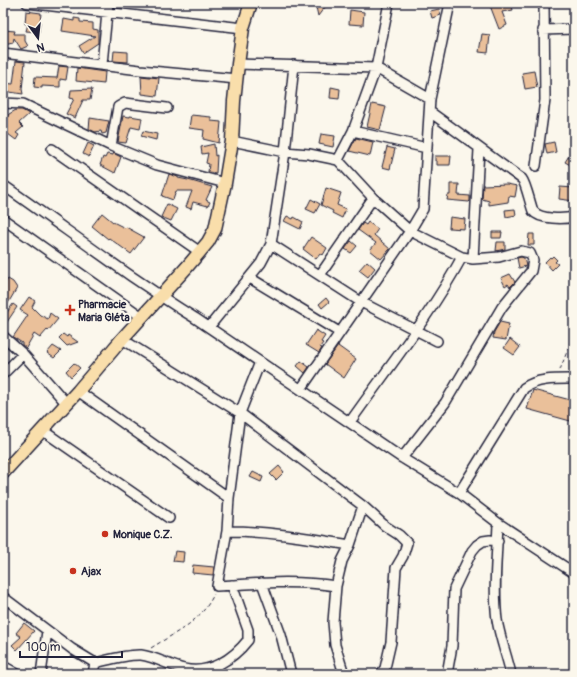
<svg xmlns="http://www.w3.org/2000/svg" width="577" height="677" viewBox="0 0 577 677" font-family="Pangolin,sans-serif">
<rect width="100%" height="100%" fill="#fbf7ec"/>
<filter id="ink" filterUnits="userSpaceOnUse"><feTurbulence type="fractalNoise" baseFrequency=".025" numOctaves="2"/><feDisplacementMap in="SourceGraphic" scale="8" xChannelSelector="R" yChannelSelector="G"/><feConvolveMatrix kernelMatrix="1 2 1 2 8 2 1 2 1" color-interpolation-filters="sRGB"/></filter>
<g filter="url(#ink)">
<path fill="#eac09a" stroke="#22223b" d="M319 3H325L326 5 325 8H324L318 16 316 7H320Z
M489 3H511L513 10 502 12 507 25 499 29Z
M439 9 441 15 432 18 430 11Z
M350 10 364 12 363 25 349 24Z
M26 11 41 13 39 32 26 31 28 24H25Z
M74 18 80 19V22L93 23V29L98 30V43L83 53 79 46 95 36 62 31 64 19 74 21Z
M4 30 15 31 14 34H25V41L28 46 21 49 14 38 13 43 4 45Z
M482 34 490 35 488 53 479 52Z
M114 51 128 52V62L113 61Z
M16 61 25 62 22 89 23 94 3 91V83L13 84Z
M59 66 68 67 66 80 60 79V87L42 86V88L34 87 35 77 57 78Z
M77 68 105 72 104 84 76 81Z
M534 71 537 87 525 89 522 73Z
M141 76 159 78 157 96 142 94Z
M331 87 340 89 339 99 330 98Z
M92 89 90 100H83L75 118 66 114 74 99 70 98 71 90Z
M372 104 386 107 380 130 367 127Z
M16 110H22L29 114 19 123 23 127 16 133 19 135 16 140 4 131 7 125 3 122 9 114Z
M191 115 211 117V121L221 122 219 143 203 139 204 130 189 128Z
M123 116 130 117V116L142 118 140 129 131 127 126 143 118 142Z
M90 118 109 121 106 133 102 134 101 131 95 132 89 129Z
M143 131 157 134 156 140 141 136Z
M321 134 335 136 333 147 319 144Z
M356 138 373 142 370 156 349 151Z
M554 142 556 152 547 154 545 144Z
M88 143 94 146 89 157 83 154Z
M214 144 215 156 217 155 216 173 208 172 209 164 206 163 208 153 202 154 201 147Z
M387 147 395 149 390 169 382 167Z
M113 153 121 157 115 173 100 165 103 157 105 158 107 154 113 155Z
M570 154 574 157V167L565 162Z
M435 156H451L450 165H437V161H435Z
M169 174 178 177V178L188 180 212 187 206 200 210 202 208 206 193 202 191 209 186 207 192 191H176L173 200 162 196Z
M450 184H459L458 195 470 196V201L469 202 447 200 448 195H450Z
M507 184 517 186 515 197 509 196 508 202 489 205V201L482 199 483 185Z
M560 187 574 188V201L559 199Z
M326 188 341 193 337 205 346 209 342 218 332 213 333 211 321 205Z
M311 199 320 204 315 213 306 209Z
M167 204 177 209 171 221 161 217Z
M515 209 516 215 506 217 505 210Z
M102 213 113 222 125 228 126 227 144 237 131 254 109 238 108 239 92 226Z
M287 216 293 219 294 217 303 222 300 229 284 221Z
M450 217 465 219 464 229 449 228Z
M368 222 378 229 374 235 390 249 381 259 370 250 376 243 358 230 363 223 366 225Z
M492 232H502L501 238H492Z
M529 234H534V245H528Z
M311 237 327 248 323 255 320 254 316 259 303 249Z
M351 241 357 246 351 253 345 249Z
M497 242H505V249L496 251Z
M553 256 557 260 555 262 558 264 552 270 545 262 550 257 551 258Z
M521 257 524 258 526 266 519 268 517 258Z
M367 261 375 268 368 277 359 270Z
M510 274 515 282 510 287 508 284 505 286 501 278Z
M8 279 13 282 17 288 7 305 3 302V286Z
M29 297 35 301 32 307 40 315 48 319 50 313 58 319 48 331 47 330 40 338 34 334 26 348 22 345V343L13 337 28 315 20 310Z
M326 298 329 302 322 308 319 304Z
M13 304 17 307 3 328V318Z
M500 322 509 324 506 340 493 338 494 332Z
M316 330 325 336 321 342 323 343 320 347 322 348 319 353 306 345Z
M63 334 67 337 68 335 78 342 67 346 59 338Z
M510 339 520 347 514 355 504 348Z
M53 346 61 351 54 358 47 353Z
M338 346 356 359 344 378 325 364Z
M301 361 309 367 305 373 297 366Z
M74 363 80 368 71 377 66 371Z
M533 390 574 401V422L527 409Z
M279 466 284 472 276 480 270 474Z
M253 472 263 477 261 482 250 477Z
M175 551 184 552 183 562 173 561Z
M193 565 214 567 213 575 192 573Z
M24 623 34 631 17 650 12 645 21 637 16 633Z"/>
<g fill="none" stroke-linecap="round" stroke-linejoin="round">
<defs>
<path id="minor" d="M27 3 243 28
M543 30 574 29
M3 53 140 70 237 79
M102 64 108 3
M238 64 376 68 430 99
M3 103 23 104 111 146 157 165 225 183
M430 112C461 134 491 157 522 179 526 184 530 203 533 211 540 220 564 219 574 217
M353 131 427 148
M232 141 285 152 309 154 338 160 373 198 410 231 462 257 473 259 499 257 521 251 530 253 533 260 531 271 502 307 445 403 402 458
M111 146 118 107 125 103 167 108
M52 149 200 252
M338 160 353 131 376 68 389 3
M536 166 545 100 544 3
M3 185C46 215 88 246 131 276 152 290 173 305 195 318L402 458 459 493 498 523 574 573
M3 219 142 317
M271 244 361 302 437 341
M473 259 479 149
M320 275 373 198
M250 278 339 332
M209 327 261 263 271 244 285 152 294 65
M3 336 23 354 67 404
M122 339 240 413 363 506 350 545 342 561 336 586 333 622 335 645 344 674
M260 362 240 413 229 498 227 531 217 586C257 583 297 580 336 586
M3 374 23 354
M301 389 410 231 423 209 430 99 450 3
M78 391 229 498
M350 422C388 368 430 316 462 257
M42 430 169 518
M459 493 524 388C538 378 557 379 574 379
M363 506 385 526 399 535 407 543 403 556 396 568 391 642 385 668 381 674
M498 523C497 555 493 588 497 620 500 638 507 656 511 674
M227 531C269 531 309 538 350 545
M262 583 281 635 291 674
M3 597 72 649 95 663C108 660 128 654 141 655 156 657 170 666 184 669 209 675 233 659 248 640V630L232 585
M3 666 17 674
M41 674 47 631
M93 674 95 663
M447 674 452 646 454 589 472 551 477 545 483 541 490 540 498 541"/>
<path id="major" d="M3 473 78 391 122 339 187 267 208 242 215 229 225 183 232 141 234 101 238 64 243 28 251 3"/>
</defs>
<use href="#minor" stroke="#22223b" stroke-width="12"/>
<use href="#major" stroke="#22223b" stroke-width="15"/>
<path stroke="#22223b" stroke-width="1" stroke-dasharray="4 3" stroke-linecap="butt" d="M560 370 574 333
M151 648C176 632 201 622 214 594"/>
<use href="#minor" stroke="#fbf7ec" stroke-width="9"/>
<use href="#major" stroke="#f9deab" stroke-width="12"/>
</g>
</g>
<g fill="#c8321e" stroke="#fbf7ec" stroke-width="1.5">
<path d="M68 304h4v4h4v4h-4v4h-4v-4h-4v-4h4z"/>
<circle cx="105" cy="534" r="4"/>
<circle cx="73" cy="571" r="4"/>
</g>
<g text-anchor="middle" dominant-baseline="central" stroke-width="4" stroke-linejoin="round" paint-order="stroke">
<g font-size="11" font-weight="bold" fill="#22223b" stroke="#fbf7ec" text-anchor="start">
<text x="78" y="304">Pharmacie<tspan x="78" dy="13">Maria Gléta</tspan></text>
<text x="113" y="534">Monique C.Z.</text>
<text x="81" y="571">Ajax</text>
</g>
</g>
<rect width="577" height="677" fill="none" stroke="#fbf7ec" stroke-width="16"/>
<rect x="8" y="8" width="561" height="661" fill="none" stroke="#22223b" stroke-width="1.5" filter="url(#ink)"/>
<g transform="translate(38 38) rotate(165)" stroke="#fbf7ec" stroke-width="3" paint-order="stroke">
<path d="M0-3L7 15L0 10L-7 15Z" fill="#22223b"/>
<text y="-6" font-size="11" font-weight="bold" text-anchor="middle" fill="#22223b">N</text>
</g>
<path d="M20 651v6h102v-6" fill="none" stroke="#22223b" stroke-width="2"/>
<text x="26" y="651" font-size="12" fill="#22223b" stroke="#fbf7ec" stroke-width="3" paint-order="stroke">100 m</text>
</svg>
